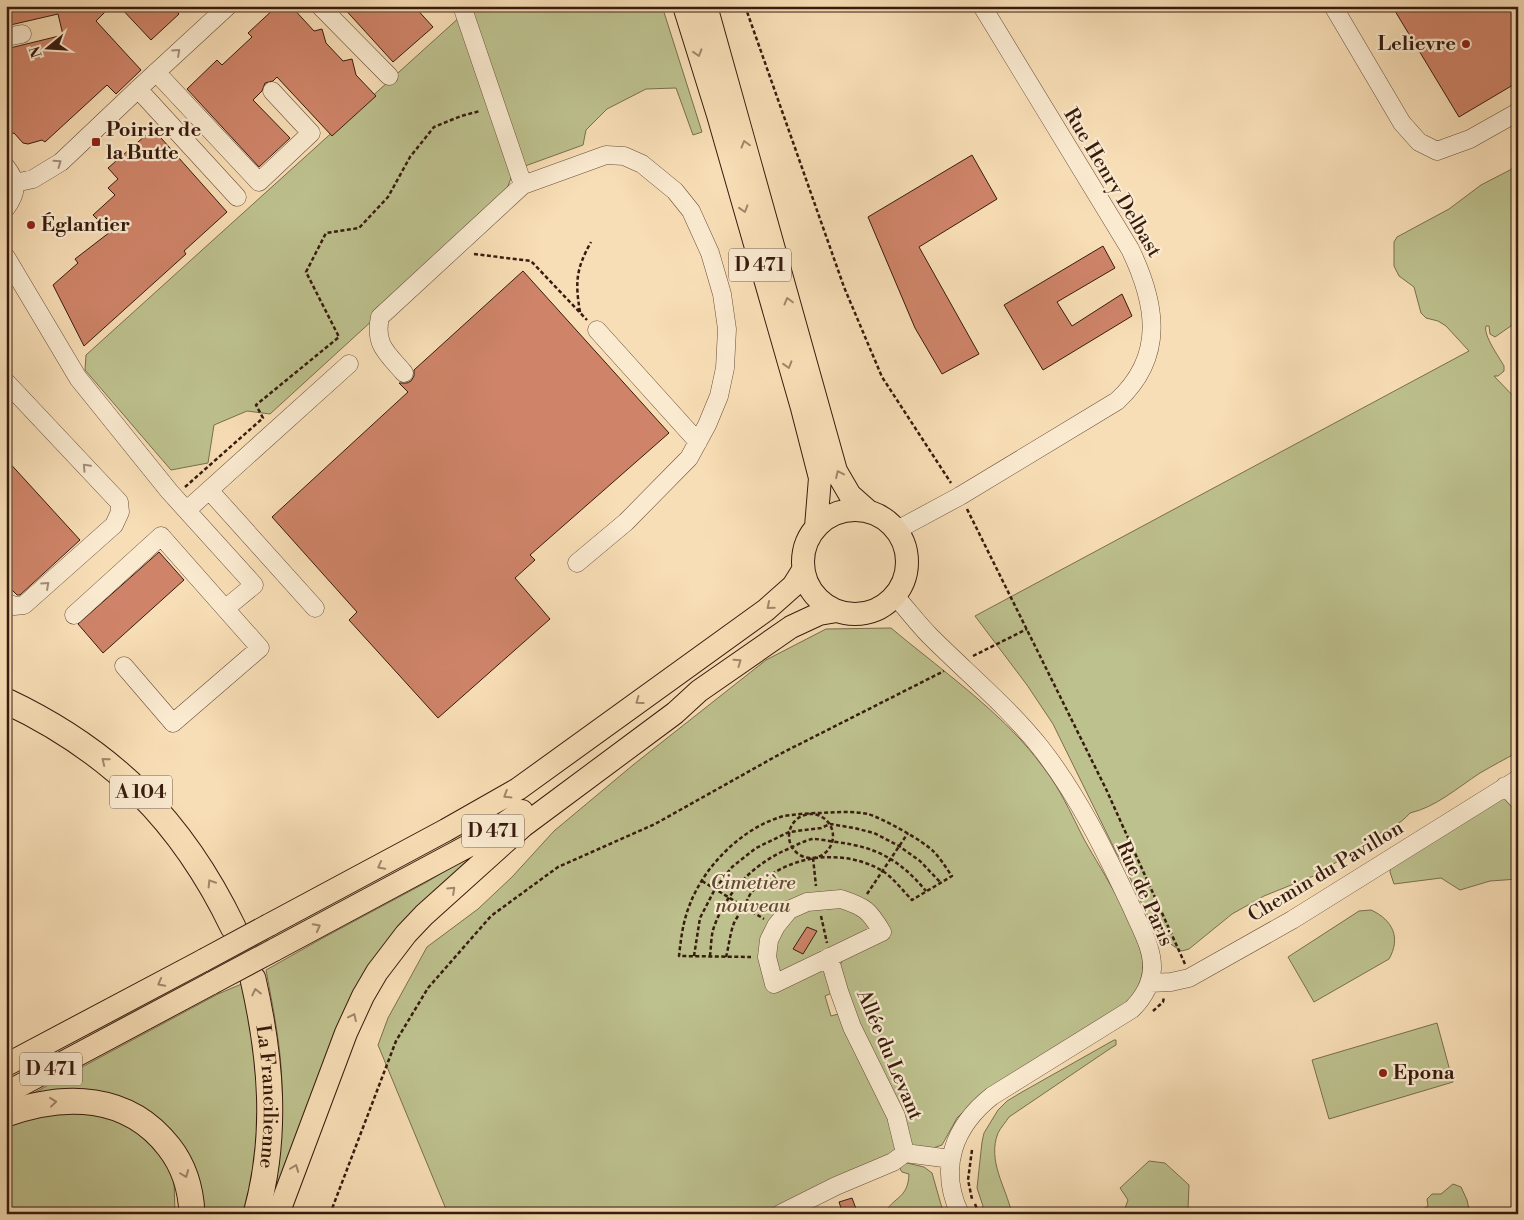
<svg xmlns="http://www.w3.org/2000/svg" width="1524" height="1220" viewBox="0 0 1524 1220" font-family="'Libre Bodoni',serif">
<rect width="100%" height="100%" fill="#f8deb6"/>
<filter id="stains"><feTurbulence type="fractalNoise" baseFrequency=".004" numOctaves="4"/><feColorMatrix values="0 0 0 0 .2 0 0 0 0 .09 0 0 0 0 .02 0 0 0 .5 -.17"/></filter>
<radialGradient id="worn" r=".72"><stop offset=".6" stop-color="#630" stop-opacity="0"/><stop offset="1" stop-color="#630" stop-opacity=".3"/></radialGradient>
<path fill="#bdc18e" stroke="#7a6e4e" d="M472 6H662L702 132 693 135 676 88 646 89 607 109 586 130 583 145 514 170 502 202 270 414 247 411 214 425 208 463 171 470 85 370 86 355Z
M1518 163V321L1495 337 1490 334 1489 326H1486C1483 335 1499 357 1504 366V371L1498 376H1494L1518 401V752C1505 759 1492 766 1480 773 1457 788 1436 807 1410 813 1401 824 1383 833 1370 837L1366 847 1351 853 1316 875 1264 896 1232 914 1189 949 1182 951C1145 933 1138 885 1117 854L1053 724 1027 685 975 616 1469 351 1446 326 1438 321 1426 318 1421 313 1414 287 1399 276 1394 266V242L1397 237 1449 209 1481 185 1510 170Z
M891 628C934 664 982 698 1020 739 1031 751 1042 765 1051 778 1064 797 1074 820 1085 841 1102 871 1141 932 1143 964 1143 980 1136 993 1125 1004L981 1094 957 1118 942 1145 933 1148 912 1146 863 1040 840 966 843 958 820 967 828 971 834 992 825 996 831 1016 842 1013 883 1098 897 1145 895 1151 890 1155 789 1203 758 1214H448L378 1045 388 1018 427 947 478 909 512 877 554 831 633 765 766 660 826 629Z
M1518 784V879L1490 881 1460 890 1441 878 1394 884 1390 872 1392 855Z
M495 840 411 922 280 1185 276 1184C280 1151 284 1117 282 1084 281 1046 273 1008 266 970L321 939 427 882Z
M1371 910C1393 920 1401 938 1389 959L1314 1002 1288 957 1359 911Z
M244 983 256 1036 260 1141 247 1214H199L162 1128 30 1095 218 994Z
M1437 1023 1453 1082 1329 1119 1312 1060Z
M1114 1040H1116V1045L1111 1048 1009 1117C1006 1122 1001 1127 998 1133 987 1161 1006 1187 1012 1214H980L983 1206 977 1188 982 1142 984 1133 998 1110 1007 1101 1022 1092Z
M83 1111 128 1123 165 1156 174 1181 175 1214H6V1123L24 1117Z
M1149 1161 1165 1163 1189 1185 1188 1209 1192 1214H1123L1128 1200 1120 1188Z
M907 1163 924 1167 932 1173 942 1208V1214H884C894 1196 908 1199 909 1174L902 1172 900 1169 901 1165Z
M1453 1184 1461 1187 1467 1200 1470 1214H1415L1428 1206 1427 1199 1432 1194H1441Z"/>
<path fill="#cf8469" stroke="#371b0e" d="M6 6H111L96 21 141 70 116 94 107 85 45 142 42 140 28 144 23 143 14 133 10 134 6 119V49L63 35 58 14 6 26Z
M119 6H172L179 14 151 40Z
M277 6H291L314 31 322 29 326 43 343 61 352 59 356 75 376 96 332 136 277 77 273 81 265 83 262 91 253 100 290 138 259 167 187 89 217 60 222 65 252 37 248 33Z
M342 6H414L433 27 393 62Z
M1392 6H1518V82L1459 117Z
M153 129 227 212 184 251 186 254 84 346 53 285 78 263 75 259 110 232 93 215 115 195 108 188 118 179 108 168Z
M972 155 997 199 919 247 979 354 942 374 915 328 868 217Z
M1103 246 1115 268 1057 302 1072 326 1122 294 1132 316 1043 370 1004 305Z
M523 271 669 433 530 555 535 560 515 578 550 619 438 718 349 620 357 612 272 517 408 392 399 383H407L411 381 414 376V370Z
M6 459 80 540 20 595H17L6 584Z
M159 552 184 580 103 653 78 624Z
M807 927 817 931 803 954 793 949Z
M852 1198 858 1214H843L839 1202Z"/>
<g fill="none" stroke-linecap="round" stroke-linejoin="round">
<defs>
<path id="minor" d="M320 6 389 76
M462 6 523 185
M1333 6 1402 123 1419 142 1437 151 1470 139 1518 112
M6 37 22 34
M156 72 259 182 311 133 272 91
M138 89 237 197
M6 167C18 182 17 193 6 208
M15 183 33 179 61 162 138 89 228 6
M6 257 78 378 169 491 254 585 226 608
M597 330 698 442
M404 373C387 353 374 345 380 317L523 185 606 155 624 156 642 164 675 191 691 211 710 253 722 294 727 329 725 368 719 396 707 425 689 458 626 522 577 563
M6 382 119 502 120 512 114 525 24 605 14 606 6 602
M209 490 315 608
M187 510 349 364
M897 530 960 496 1117 401C1166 356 1156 303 1130 249L982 6
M895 596C907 609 918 624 930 636 967 673 1007 706 1040 747 1078 795 1106 853 1132 908 1140 927 1153 948 1152 969 1151 985 1143 998 1132 1009L992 1096C954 1126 938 1168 960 1214
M74 615 161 536 260 648 173 723 124 666
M1505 786 1518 800
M841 899C865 907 869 910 882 932L774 984 767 957 769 940 776 926 789 910 807 902Z
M829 957 839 991 852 1027 896 1116 905 1153
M1150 983 1171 982 1189 978 1292 920 1518 779
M905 1153 951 1159
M780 1214 836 1186 893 1162 905 1153"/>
<path id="major" d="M684 6 718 115 802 408 820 478 816 527
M706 6 836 471 850 495 868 511
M803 562a52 52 0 1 1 104 0a52 52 0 1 1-104 0Z
M269 925 446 830 518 789 766 610 793 586 803 570
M274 950 483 838 522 811
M6 1065 204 960
M6 1093 212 983
M278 1214 346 1033 363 996 377 972 406 934 424 915 523 826 675 713 699 691 791 627 819 614 837 611"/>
<g id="highway">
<path d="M6 701C112 751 182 821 233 927"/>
<path id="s1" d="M253 979C271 1058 278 1135 256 1214"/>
<path d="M6 1114C65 1093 128 1094 169 1147 184 1166 191 1189 192 1214"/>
</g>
</defs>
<use href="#minor" stroke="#674c38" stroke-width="19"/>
<use href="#major" stroke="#371b0e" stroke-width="24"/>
<use href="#highway" stroke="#371b0e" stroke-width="27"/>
<path stroke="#371b0e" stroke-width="2.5" stroke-dasharray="4 2.5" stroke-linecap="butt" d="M745 6 844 287 882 377 951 483
M474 254 531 261 587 320
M580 312C575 282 576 269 591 242
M185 487 263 418 256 405 339 337 306 272 326 233 359 228 388 197 410 157 434 127 461 116 480 111
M967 509 1106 789 1185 964
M973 656 1027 629
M789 836a22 22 0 1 1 44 0a22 22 0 1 1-44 0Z
M1513 815 1518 820
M813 858 816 886
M702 881 764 919
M867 894 908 833
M821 916 827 943
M694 956 700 918 715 889 732 867 756 848 789 832 821 828 830 824 854 828 874 833 899 846 920 861 941 883
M710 956C711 948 711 938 713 930 725 893 753 864 788 849 795 846 805 840 813 839 820 839 828 841 836 842 877 847 900 860 926 891
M726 957C729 946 730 933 734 923 737 917 741 912 744 906 747 902 748 897 751 893 782 855 840 847 881 870 893 877 903 891 912 900L952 876C946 868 941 859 934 852 924 841 882 818 868 814 853 811 837 812 822 813 810 813 797 814 784 816 743 827 705 865 690 904 683 921 681 938 679 956L751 957
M1153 1011 1163 1002 1164 997
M972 1150 968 1180 972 1199
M975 1204 979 1214
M330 1214 396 1041 428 988 491 916 558 867 655 824 780 754 944 671"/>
<use href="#minor" stroke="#faead0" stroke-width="18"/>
<use href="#major" stroke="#f8deb6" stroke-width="22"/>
<use href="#highway" stroke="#f8deb6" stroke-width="25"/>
<defs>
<path id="major-bridge" d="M204 960 269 925
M212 983 274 950"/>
</defs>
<use href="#major-bridge" stroke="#371b0e" stroke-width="24" stroke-linecap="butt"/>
<use href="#major-bridge" stroke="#f8deb6" stroke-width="22"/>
</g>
<defs><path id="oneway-chevron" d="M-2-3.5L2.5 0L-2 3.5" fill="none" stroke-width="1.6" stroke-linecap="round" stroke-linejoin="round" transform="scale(1.25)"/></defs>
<g stroke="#a28d79">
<use href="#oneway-chevron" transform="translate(177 52) rotate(-42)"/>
<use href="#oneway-chevron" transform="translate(58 163) rotate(-35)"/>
<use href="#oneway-chevron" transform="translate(86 467) rotate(-133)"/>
<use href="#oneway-chevron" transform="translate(46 585) rotate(-42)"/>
</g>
<g stroke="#a1866a">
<use href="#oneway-chevron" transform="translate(698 53) rotate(73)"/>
<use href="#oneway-chevron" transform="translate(745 144) rotate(-106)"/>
<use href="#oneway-chevron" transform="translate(744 209) rotate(73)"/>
<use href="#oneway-chevron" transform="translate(788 301) rotate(-105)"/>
<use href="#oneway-chevron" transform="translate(788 365) rotate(73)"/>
<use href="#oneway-chevron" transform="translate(839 474) rotate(-115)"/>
<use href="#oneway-chevron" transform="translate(770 606) rotate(140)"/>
<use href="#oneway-chevron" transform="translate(738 662) rotate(-35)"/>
<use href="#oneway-chevron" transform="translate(639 701) rotate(144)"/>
<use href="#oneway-chevron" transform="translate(105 761) rotate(-141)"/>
<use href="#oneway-chevron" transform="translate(507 795) rotate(148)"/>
<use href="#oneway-chevron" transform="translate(381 866) rotate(152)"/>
<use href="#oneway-chevron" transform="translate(211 883) rotate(-122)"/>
<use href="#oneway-chevron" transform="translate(452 890) rotate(-43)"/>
<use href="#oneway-chevron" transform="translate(317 927) rotate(-28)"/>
<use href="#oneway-chevron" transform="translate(161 983) rotate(152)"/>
<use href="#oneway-chevron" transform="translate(256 992) rotate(-103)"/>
<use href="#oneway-chevron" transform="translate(353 1017) rotate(-65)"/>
<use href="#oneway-chevron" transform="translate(53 1102) rotate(-6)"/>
<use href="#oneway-chevron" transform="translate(295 1168) rotate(-69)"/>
<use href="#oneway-chevron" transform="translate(185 1174) rotate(69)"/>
</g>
<g fill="#8f2418" stroke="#faead0" stroke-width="2">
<circle cx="1466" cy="44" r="5"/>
<rect x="91" y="137" width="10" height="10" rx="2.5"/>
<circle cx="31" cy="225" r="5"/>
<circle cx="1383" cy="1073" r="5"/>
</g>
<g text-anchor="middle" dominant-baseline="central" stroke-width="4.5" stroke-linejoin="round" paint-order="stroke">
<g fill="#faead0" stroke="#725948" stroke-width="1">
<rect x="729" y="248.5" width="62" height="33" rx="4"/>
<rect x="110" y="775.5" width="62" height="33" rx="4"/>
<rect x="462" y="814.5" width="62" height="33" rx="4"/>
<rect x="20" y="1052.5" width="62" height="33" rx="4"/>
</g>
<g font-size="19" font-weight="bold" fill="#371b0e">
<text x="760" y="265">D 471</text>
<text x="141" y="792">A 104</text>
<text x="493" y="831">D 471</text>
<text x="51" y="1069">D 471</text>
</g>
<g font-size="20" font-weight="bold" fill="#371b0e" stroke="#faead0" text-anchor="start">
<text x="1456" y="44" text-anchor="end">Lelievre</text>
<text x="106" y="130">Poirier de<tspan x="106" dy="23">la Butte</tspan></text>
<text x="41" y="225">Églantier</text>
<text x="1393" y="1073">Epona</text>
</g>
<g font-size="20" fill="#371b0e" stroke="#faead0">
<text transform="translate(1112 183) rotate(59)">Rue Henry Delbast</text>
<text transform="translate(1326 872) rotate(-31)">Chemin du Pavillon</text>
<text transform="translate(1144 894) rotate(66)">Rue de Paris</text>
<text transform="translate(889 1055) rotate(67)">Allée du Levant</text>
<text stroke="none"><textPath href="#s1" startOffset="119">La Francilienne</textPath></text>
</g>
<g font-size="20" font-style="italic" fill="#5f4d34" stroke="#faead0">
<text x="753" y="883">Cimetière<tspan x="753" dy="23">nouveau</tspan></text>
</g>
</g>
<rect width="1524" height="1220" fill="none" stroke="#f8deb6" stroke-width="25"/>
<rect x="8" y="8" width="1509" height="1205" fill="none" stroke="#371b0e" stroke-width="2.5"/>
<rect x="12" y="12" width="1499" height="1195" fill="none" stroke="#371b0e"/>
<g transform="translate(48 48) rotate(252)" stroke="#faead0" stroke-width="4" paint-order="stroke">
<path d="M0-4L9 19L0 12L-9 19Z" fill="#371b0e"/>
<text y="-8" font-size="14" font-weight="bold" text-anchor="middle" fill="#371b0e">N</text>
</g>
<rect width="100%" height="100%" filter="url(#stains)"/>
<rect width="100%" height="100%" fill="url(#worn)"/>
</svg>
